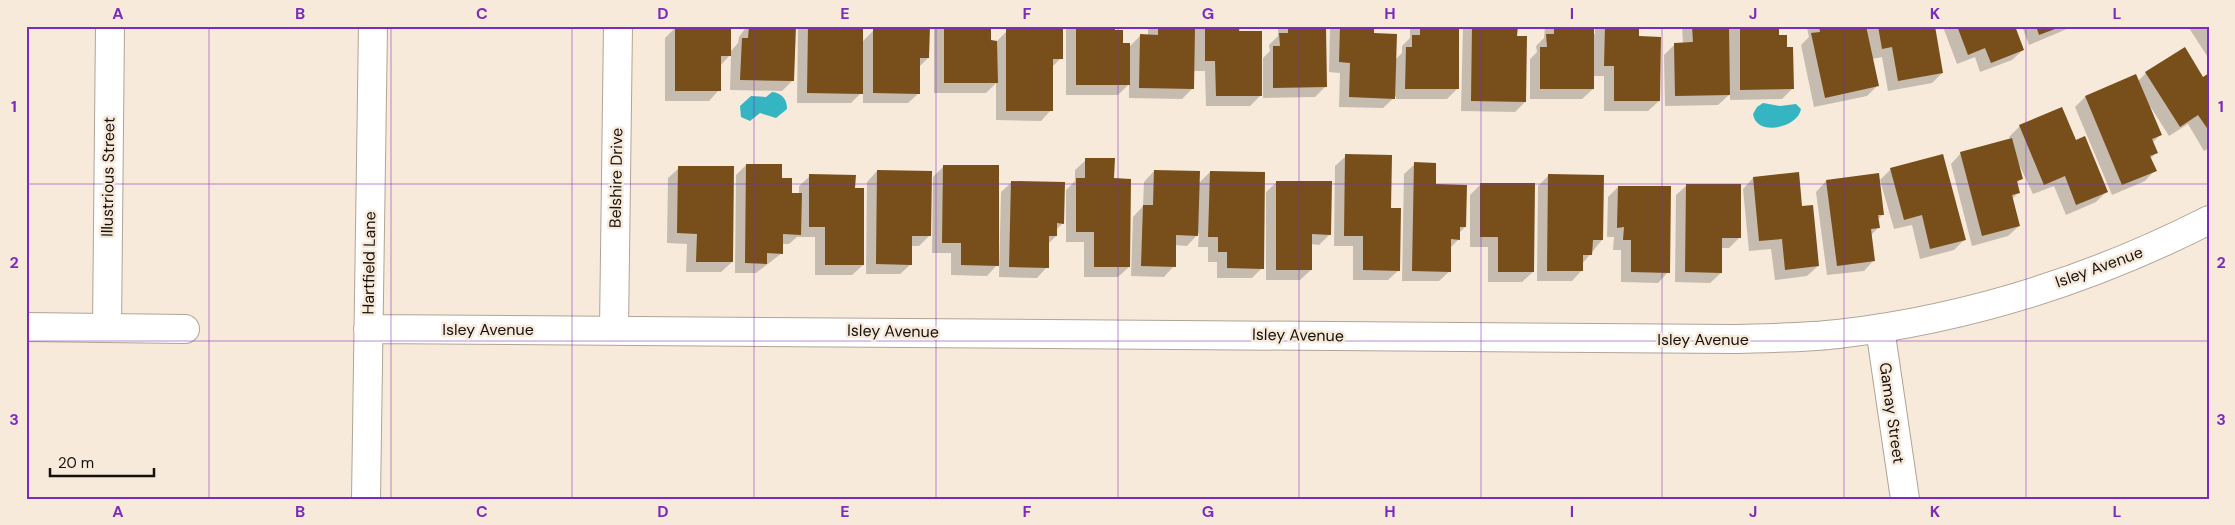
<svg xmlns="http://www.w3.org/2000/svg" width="2235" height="525" viewBox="0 0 2235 525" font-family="'DM Sans',sans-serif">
<rect width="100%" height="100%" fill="#f8eadb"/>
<path fill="#35b5c2" d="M772 92C782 93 787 99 787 109L776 118 760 113 750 121 741 117 740 106 751 96 766 97Z
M1763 103 1780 106 1796 104 1801 109C1798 128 1756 137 1753 114L1757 107Z"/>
<path fill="#0003" d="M687 26H730V52L738 43 739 37 747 26H794L793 80 782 91 730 90 731 54 720 66 719 90 709 101H665V38L675 28Z
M798 26H852L862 42 874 30H886V26H928V58L918 68 919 93 908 103H863V91L851 103H797Z
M934 26H982L990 42H996L1007 31H1019V26H1061V58L1051 68V110L1041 121 996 120V83L986 93H934Z
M1066 26H1114V32L1122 44 1129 47 1140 36H1148V26H1238V32L1260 96 1250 106H1206L1205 71H1193V88L1182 99 1129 98V84L1118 95H1066Z
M1278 26H1325V87L1315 97 1263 98V58L1270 51 1269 45 1278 36Z
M1330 26H1373V34L1395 60 1402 53V46L1410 38V26H1457L1458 88 1447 99H1396V96L1383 108 1339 107 1340 73 1329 72Z
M1463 26H1516L1525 102 1515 112 1461 111Z
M1545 26H1592V34H1595V26H1638V38L1659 101 1648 111H1604V76H1593V89L1582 99H1530V59L1537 52 1536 46 1544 38Z
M1682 26H1778V36L1792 89 1782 99 1730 100V94L1718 105 1665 106 1664 55 1675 44H1683Z
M1809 26H1933L1942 73 1932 83 1888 91 1882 57 1872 59 1877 86 1867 96 1814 107 1801 45 1809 37 1807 28Z
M2014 26 2023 50 2012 60 1980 72 1975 57 1957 64 1943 27Z
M2022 26H2074L2029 45Z
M2191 26H2209V59L2189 28Z
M2146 73 2203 78 2209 75V148L2204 151 2188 124 2169 136 2150 106 2160 135 2153 142 2157 152 2150 159 2155 170 2145 181 2112 195 2075 107 2085 97 2135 76 2138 81Z
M2020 126 2075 141 2107 191 2096 202 2066 215 2054 186 2033 194 2015 156 2021 179 2016 184 2018 193 2012 199 2019 226 2008 236 1972 246 1951 164 1961 153 2011 140 2009 137Z
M1346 156 1390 209 1399 270 1388 280H1353V246H1334L1335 166Z
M1086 160 1113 180 1129 267 1118 277H1084V242H1066V190L1075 181V170Z
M1415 164 1465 227 1459 233V239L1450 248V271L1439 281H1402L1404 174Z
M746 165 781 179 791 194H799V186L810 176 854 189 863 265 852 275H815V237H797L789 244H782V253L756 273H735L736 175Z
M944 166 997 265 987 276 951 275V253H932L933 177Z
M679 168 732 262 721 272H686L687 244 667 243 668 178Z
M1891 169 1964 240 1954 250 1920 259 1912 225 1894 229 1880 180Z
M877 171 930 235 919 246H911V264L900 274H866L867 182Z
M1154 171 1198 184 1210 172 1262 268 1252 278H1217V262H1208V247H1198L1199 233 1187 246 1175 245 1174 266 1164 277 1131 276 1133 217 1143 206 1144 182Z
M1549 175 1602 240 1582 264V270L1572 281H1537L1538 186Z
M1753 178 1801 208 1818 266 1807 276 1775 280 1771 249 1749 251 1743 189Z
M1826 181 1883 214 1877 220 1878 228 1871 235 1874 260 1864 271 1827 275 1816 192Z
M1012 182 1063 223 1056 230V236L1048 244 1047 267 1037 278 999 277 1001 192Z
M1277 182 1330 234 1319 245 1311 244V270L1300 280H1266V192Z
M1481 184 1533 272 1522 282H1488V247H1470V195Z
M1687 185 1739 238 1729 248H1721V273L1710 283 1675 282 1676 195Z
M1618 187 1668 272 1658 283 1621 282V250H1613L1614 237H1607L1608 197Z"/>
<path fill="#784e1a" d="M731 26V56H721V91H675V27Z
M749 26H796L794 81 740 80 742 38H748Z
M808 26 863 28V94L807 93Z
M896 26H930L929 58H920V94L873 93V29H896Z
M944 26 991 28V40L997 41 998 83H944Z
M1029 26H1063V59H1053V111H1006V29H1029Z
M1076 26H1115V30H1123V43H1130V85H1076Z
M1158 26H1195L1194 89 1139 88 1140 34 1158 35Z
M1205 26H1240L1239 31H1262V96H1216L1215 61H1205Z
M1288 26H1326L1327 87 1273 88V46H1280L1279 33H1288Z
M1340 26H1374V33L1397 34 1395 99 1349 97 1350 63 1339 62Z
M1420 26H1459V89H1405L1406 47H1412V35H1420Z
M1472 26H1518L1517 36H1527L1526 102 1471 101Z
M1554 26H1594V89H1540V47H1547L1546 34H1554Z
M1605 26H1639V36L1661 37 1660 101H1614V66H1604Z
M1692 26H1729L1730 95 1675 96 1674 43 1693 42Z
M1740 26H1779V35H1787V47H1793L1794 89 1740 90Z
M1819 26H1866L1879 86 1825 98 1811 33 1820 32Z
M1878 26H1935L1943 73 1898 81 1892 47 1882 49Z
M1957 26H2015L2024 50 1991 63 1985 48 1968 55Z
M2036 26H2063L2039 35Z
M2185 47 2203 77 2209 73V131L2198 115 2180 127 2145 72Z
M2136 74 2162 135 2152 139 2158 153 2150 156 2157 171 2122 185 2085 96Z
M2062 107 2076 140 2085 136 2108 192 2076 205 2065 176 2044 185 2019 125Z
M2012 138 2023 179 2017 181 2020 193 2012 195 2020 226 1982 236 1960 152Z
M1345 154 1392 155 1391 208H1401L1400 271 1363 270V236H1344Z
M1943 154 1966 240 1930 249 1922 215 1904 220 1890 168Z
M1085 158H1115L1114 178 1131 179 1130 267H1094V232H1076V178H1085Z
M1414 162 1436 163V184L1467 185 1466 227H1460V240L1451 239V272L1412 271Z
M746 164H782V178H792V193H802L801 235 783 234V254L767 253V264L745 263Z
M943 165H999V266L961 265V243H942Z
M678 166H734L733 262H696L697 234 677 233Z
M877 170 932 171 931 236H912V265L876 264Z
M1154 170 1200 171 1198 236 1176 235V267L1141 266 1143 205H1153Z
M1210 171 1265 172 1264 269 1227 268V252H1218V237H1208Z
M1799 172 1802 206 1813 205 1819 266 1785 270 1782 239 1759 241 1753 177Z
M1879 173 1884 215H1878L1880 228 1871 229 1875 261 1837 266 1826 180Z
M809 174 856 175 855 188H864V265H825V227H809Z
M1548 174 1604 175 1603 240H1593L1592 255H1583V271H1547Z
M1011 181 1065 182 1064 224 1057 223V236H1049V268L1009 267Z
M1276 181H1332L1331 235 1312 234V270H1276Z
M1480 183H1535L1534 272H1498V237H1480Z
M1686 184H1741V238H1722V273L1685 272Z
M1618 186H1671L1670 273 1631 272V240H1623L1624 227 1617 228Z"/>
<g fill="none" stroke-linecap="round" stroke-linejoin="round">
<defs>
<path id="minor" d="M26 327 185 329
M107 328 110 26
M1880 328 1905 499
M368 329 1732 339C1767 338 1803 338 1838 334 1966 319 2093 279 2209 220
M614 329 618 26
M366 499 373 26"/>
</defs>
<use href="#minor" stroke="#b1a496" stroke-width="30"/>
<use href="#minor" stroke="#fff" stroke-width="28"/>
</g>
<path fill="none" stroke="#7b2cbf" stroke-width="1" stroke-opacity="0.55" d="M209 26V499M391 26V499M572 26V499M754 26V499M936 26V499M1118 26V499M1299 26V499M1481 26V499M1662 26V499M1844 26V499M2026 26V499M26 184H2209M26 341H2209"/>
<g text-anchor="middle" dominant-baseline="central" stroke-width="5" stroke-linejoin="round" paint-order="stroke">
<g font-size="16" fill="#16110c" stroke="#f8eadb">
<text transform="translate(108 177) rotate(-89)">Illustrious Street</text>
<text transform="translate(616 178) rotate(-89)">Belshire Drive</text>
<text transform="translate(369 263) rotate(-89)">Hartfield Lane</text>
<text transform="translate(2099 267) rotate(-20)">Isley Avenue</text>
<text x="488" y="329">Isley Avenue</text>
<text transform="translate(893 331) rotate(1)">Isley Avenue</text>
<text transform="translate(1298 335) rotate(1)">Isley Avenue</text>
<text x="1703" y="339">Isley Avenue</text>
<text transform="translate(1892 413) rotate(82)">Gamay Street</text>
</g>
</g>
<rect width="2235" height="525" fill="none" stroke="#f8eadb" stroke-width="55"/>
<path d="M50 468v8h104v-8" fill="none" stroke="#16110c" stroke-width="2.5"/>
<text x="58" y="468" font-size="15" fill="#16110c" stroke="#f8eadb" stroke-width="4" paint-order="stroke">20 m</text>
<rect x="28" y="28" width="2180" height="470" fill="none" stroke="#7b2cbf" stroke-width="2"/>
<g font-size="16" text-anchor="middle" font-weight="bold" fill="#7b2cbf">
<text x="118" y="19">A</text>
<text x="300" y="19">B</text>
<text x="482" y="19">C</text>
<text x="663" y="19">D</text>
<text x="845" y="19">E</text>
<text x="1027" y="19">F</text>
<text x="1208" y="19">G</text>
<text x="1390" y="19">H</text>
<text x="1572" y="19">I</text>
<text x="1753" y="19">J</text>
<text x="1935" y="19">K</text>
<text x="2117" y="19">L</text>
<text x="14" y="112">1</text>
<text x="2221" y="112">1</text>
<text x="14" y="268">2</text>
<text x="2221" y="268">2</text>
<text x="14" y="425">3</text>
<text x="2221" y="425">3</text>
<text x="118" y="517">A</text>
<text x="300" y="517">B</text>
<text x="482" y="517">C</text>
<text x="663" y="517">D</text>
<text x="845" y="517">E</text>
<text x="1027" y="517">F</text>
<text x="1208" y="517">G</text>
<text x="1390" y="517">H</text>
<text x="1572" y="517">I</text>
<text x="1753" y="517">J</text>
<text x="1935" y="517">K</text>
<text x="2117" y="517">L</text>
</g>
</svg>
